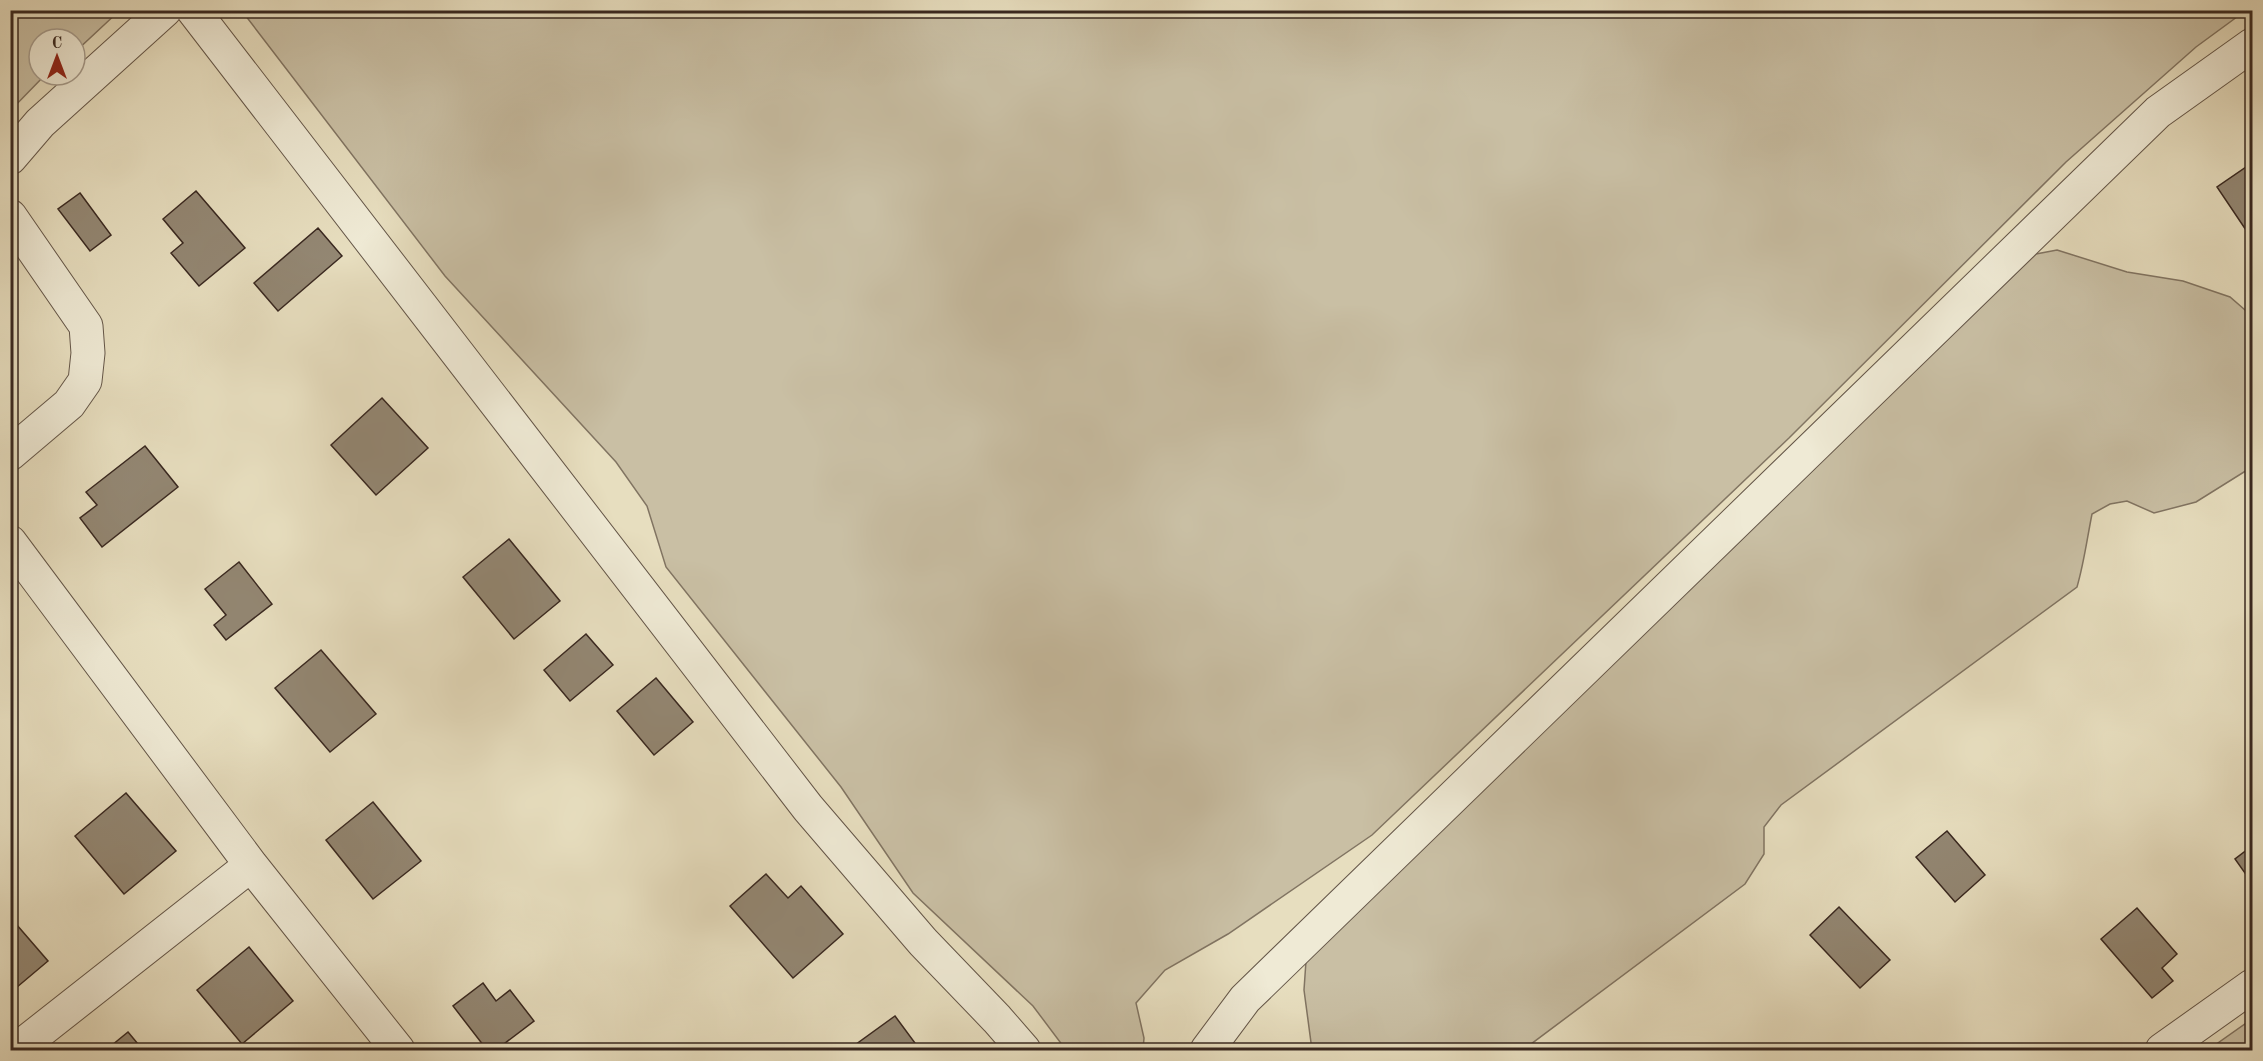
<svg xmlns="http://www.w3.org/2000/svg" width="2263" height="1061" viewBox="0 0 2263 1061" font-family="'Old Standard TT',serif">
<rect width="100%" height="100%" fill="#e7debf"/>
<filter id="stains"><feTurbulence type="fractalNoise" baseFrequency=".00333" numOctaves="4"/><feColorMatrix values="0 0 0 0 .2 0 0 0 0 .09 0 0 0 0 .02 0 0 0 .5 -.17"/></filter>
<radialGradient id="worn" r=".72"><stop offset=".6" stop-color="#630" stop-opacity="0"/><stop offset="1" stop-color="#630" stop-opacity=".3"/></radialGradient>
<path fill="#c9bfa4" stroke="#817462" stroke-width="1.5" d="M11 10H119V11L75 52V39H39V75H45L11 110Z
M242 11H2245L2196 47 2066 162 1789 438 1372 835 1228 934 1165 970 1136 1003 1144 1038 1143 1050H1066L1033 1006 913 893 841 787 666 567 647 506 616 462 445 276Z
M2057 250 2127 272 2183 281 2230 297 2252 316V467L2196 502 2154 513 2127 501 2110 504 2092 514C2087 539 2084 563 2077 587L1781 805 1764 827V854L1745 884 1523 1050H1312L1304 990 1306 961 2036 254Z
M2252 1019V1050H2208Z"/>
<path fill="#938773" stroke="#392820" stroke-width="1.5" d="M2252 163V239L2217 187Z
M196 191 245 248 199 286 171 253 183 243 163 219Z
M80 193 111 235 90 251 58 209Z
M318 228 342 256 278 311 254 283Z
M382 398 428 448 376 495 331 445Z
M145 446 178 487 102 547 80 518 97 505 86 492Z
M509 539 560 601 514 639 463 577Z
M239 562 272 604 226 640 214 625 226 615 205 589Z
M586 634 613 665 570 701 544 670Z
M321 650 376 714 330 752 275 688Z
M656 678 693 722 654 755 617 711Z
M126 793 176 851 124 894 75 836Z
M373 802 421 861 373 899 326 840Z
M1947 831 1985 875 1955 902 1916 857Z
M2252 846V883L2235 859Z
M766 874 788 898 801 886 843 934 793 978 730 906Z
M1839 907 1890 960 1860 988 1810 935Z
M2137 908 2177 954 2162 968 2173 981 2152 998 2101 939Z
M10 917 48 961 10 993Z
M249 947 293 1001 242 1044 197 990Z
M483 983 496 1001 510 990 534 1021 496 1050H487L453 1006Z
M895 1016 915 1043 904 1050H848Z
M128 1032 143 1050H106Z
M950 1044 956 1050H942Z"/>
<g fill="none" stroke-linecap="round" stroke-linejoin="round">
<defs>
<path id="minor" d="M193 10 808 808 923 942 997 1019 1024 1050
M10 158 40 123 165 10
M10 216 86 326 88 353 85 381 69 404 10 454
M10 542 251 865 398 1050
M16 1050 251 865
M1207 1050 1245 999 2158 112 2252 45
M2162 1050 2252 986"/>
</defs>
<use href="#minor" stroke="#645648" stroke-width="35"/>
<use href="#minor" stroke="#efead5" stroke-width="33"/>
</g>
<rect width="2263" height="1061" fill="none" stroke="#e7debf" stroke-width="36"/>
<rect x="12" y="12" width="2239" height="1037" fill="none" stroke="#392820" stroke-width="3"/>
<rect x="18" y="18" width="2227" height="1025" fill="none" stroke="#392820" stroke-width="1.5"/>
<g transform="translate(57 57)"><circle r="28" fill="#efead5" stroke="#a69c8d" stroke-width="1.5"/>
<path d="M0-4.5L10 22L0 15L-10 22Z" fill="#8f2418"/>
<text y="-9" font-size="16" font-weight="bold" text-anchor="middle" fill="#392820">С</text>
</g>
<rect width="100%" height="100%" filter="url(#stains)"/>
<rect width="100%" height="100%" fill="url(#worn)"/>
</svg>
